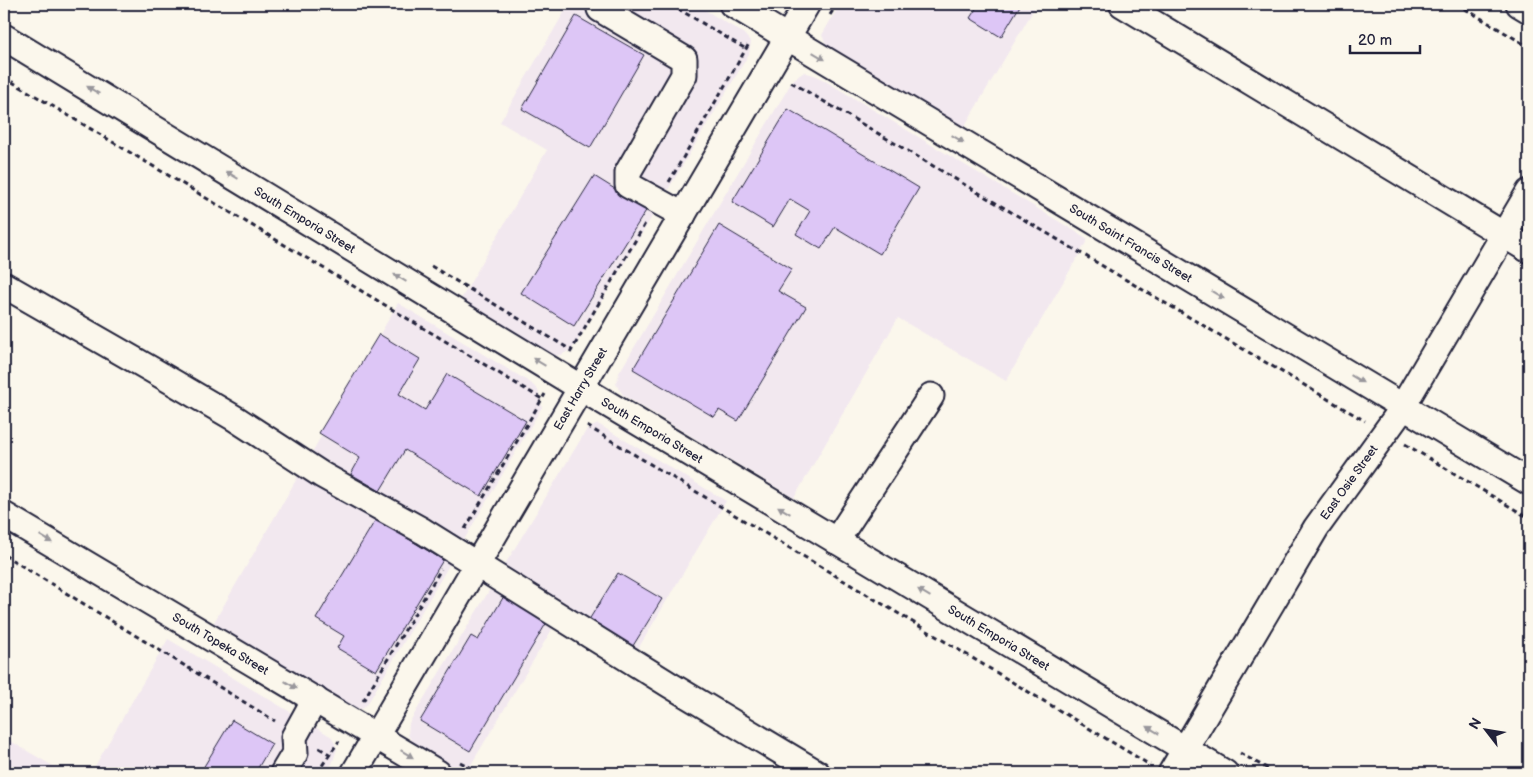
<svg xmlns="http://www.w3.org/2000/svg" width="1533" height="777" viewBox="0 0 1533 777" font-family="'Balsamiq Sans',sans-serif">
<rect width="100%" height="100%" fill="#fbf7ec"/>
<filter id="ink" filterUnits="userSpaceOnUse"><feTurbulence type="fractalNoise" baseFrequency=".02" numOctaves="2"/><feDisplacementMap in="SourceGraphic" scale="10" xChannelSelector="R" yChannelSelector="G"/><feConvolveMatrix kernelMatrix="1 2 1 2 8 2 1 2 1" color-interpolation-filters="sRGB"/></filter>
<g filter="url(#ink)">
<path fill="#f2e8ef" d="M569 4H695L743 33 751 42 749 54 579 339 572 349 561 355 553 356 461 299 547 150 500 122Z
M840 4H1037L964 127 827 46 822 35Z
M804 72 817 76 1088 239 1006 381 898 318 794 498 623 395 616 384 619 373 793 80Z
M398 303 531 383 538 390 542 407 368 703 362 709 352 707 213 624Z
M598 424 726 501 632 659 560 616 466 773H463L414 744 408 735 409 723 587 429Z
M168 639 332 737 337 749 332 764 324 773H91Z
M4 737 22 748 65 773H4Z"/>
<path fill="#ddc6f6" stroke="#22223b" d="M979 4H1021L1001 37 970 18Z
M576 16 644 55 590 148 522 109Z
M788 109 919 188 880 254 835 227 821 249 796 234 810 211 790 199 773 227 732 202Z
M594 176 647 209 574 326 521 293Z
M719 225 792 269 778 291 806 307 738 421 719 410 714 417 633 369Z
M379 334 420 359 399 394 425 410 447 374 526 421 481 496 405 450 380 491 351 474 360 458 319 433Z
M376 519 443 560 376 671 337 648 344 636 316 619Z
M618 573 662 599 631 649 587 623Z
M504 596 547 622 470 751 420 721 471 636 478 640Z
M232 720 272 744 255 773H200Z"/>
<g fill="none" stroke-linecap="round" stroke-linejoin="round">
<defs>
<g id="minor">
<path id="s1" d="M732 4 1529 482"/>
<path d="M1122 4 1529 250"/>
<path d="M1519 4 1529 10"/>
<path d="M600 9 684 59V75L628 172V185L683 215"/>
<path id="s2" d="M4 37 581 388 1225 773"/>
<path d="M4 285 154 371 236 419 322 475 423 531 670 685 817 773"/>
<path id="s3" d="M4 515 438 773"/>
<path d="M836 541 931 396"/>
<path d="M283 773 295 753 294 737 315 699"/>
<path id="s4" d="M354 773 807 4"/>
<path id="s5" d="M1171 773 1316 528 1397 416 1529 192"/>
</g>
</defs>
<use href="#minor" stroke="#22223b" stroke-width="29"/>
<path stroke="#22223b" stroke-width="3" stroke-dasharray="5 4" stroke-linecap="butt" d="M670 4 746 49
M1457 4 1529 47
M830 15 837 4
M4 77 542 399
M791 82 1365 421
M669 182 750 42
M431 266 571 350
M570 353 646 222
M587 426 1150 765
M1405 444 1529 518
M465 529 545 394
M4 555 275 721
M363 701 441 569
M319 748 331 755
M1240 753 1275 773
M460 762 481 773
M317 773 339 741"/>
<use href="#minor" stroke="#fbf7ec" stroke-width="25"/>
</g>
<defs><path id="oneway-solid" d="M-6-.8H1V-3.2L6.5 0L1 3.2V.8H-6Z" transform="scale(1.25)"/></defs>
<g fill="#99979c">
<use href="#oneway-solid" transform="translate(819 56) rotate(31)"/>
<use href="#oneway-solid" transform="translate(93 90) rotate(-149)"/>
<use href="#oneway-solid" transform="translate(958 139) rotate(31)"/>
<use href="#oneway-solid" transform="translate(232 175) rotate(-149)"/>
<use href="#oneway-solid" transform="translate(400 278) rotate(-149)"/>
<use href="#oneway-solid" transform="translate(1218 295) rotate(31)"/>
<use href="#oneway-solid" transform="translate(539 362) rotate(-149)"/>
<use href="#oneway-solid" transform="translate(1357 379) rotate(31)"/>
<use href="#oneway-solid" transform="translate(784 510) rotate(-149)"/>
<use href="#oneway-solid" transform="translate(46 539) rotate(31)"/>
<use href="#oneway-solid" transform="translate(924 593) rotate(-149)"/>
<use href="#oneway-solid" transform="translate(291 685) rotate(31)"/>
<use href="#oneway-solid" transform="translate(1153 730) rotate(-149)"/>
<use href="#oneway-solid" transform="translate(407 754) rotate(31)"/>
</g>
</g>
<g text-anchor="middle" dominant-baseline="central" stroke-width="4" stroke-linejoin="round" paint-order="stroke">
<g font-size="12" fill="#22223b" stroke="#fbf7ec">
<text stroke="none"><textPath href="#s2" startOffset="352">South Emporia Street</textPath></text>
<text stroke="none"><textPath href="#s1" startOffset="465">South Saint Francis Street</textPath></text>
<text stroke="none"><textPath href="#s4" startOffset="446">East Harry Street</textPath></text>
<text stroke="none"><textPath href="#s2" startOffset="758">South Emporia Street</textPath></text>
<text stroke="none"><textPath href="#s5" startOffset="341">East Osie Street</textPath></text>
<text stroke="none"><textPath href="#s2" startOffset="1162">South Emporia Street</textPath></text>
<text stroke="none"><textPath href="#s3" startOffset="252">South Topeka Street</textPath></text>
</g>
</g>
<rect width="1533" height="777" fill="none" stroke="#fbf7ec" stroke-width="20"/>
<rect x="10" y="10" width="1513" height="757" fill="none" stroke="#22223b" stroke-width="2" filter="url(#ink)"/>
<g transform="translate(1486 730) rotate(301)" stroke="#fbf7ec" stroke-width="4" paint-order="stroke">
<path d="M0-4L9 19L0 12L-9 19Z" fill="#22223b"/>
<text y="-8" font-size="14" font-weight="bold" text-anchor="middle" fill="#22223b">N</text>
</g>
<path d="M1350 45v8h70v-8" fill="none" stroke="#22223b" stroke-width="2.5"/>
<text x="1358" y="45" font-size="15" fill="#22223b" stroke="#fbf7ec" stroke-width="4" paint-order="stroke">20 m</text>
</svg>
